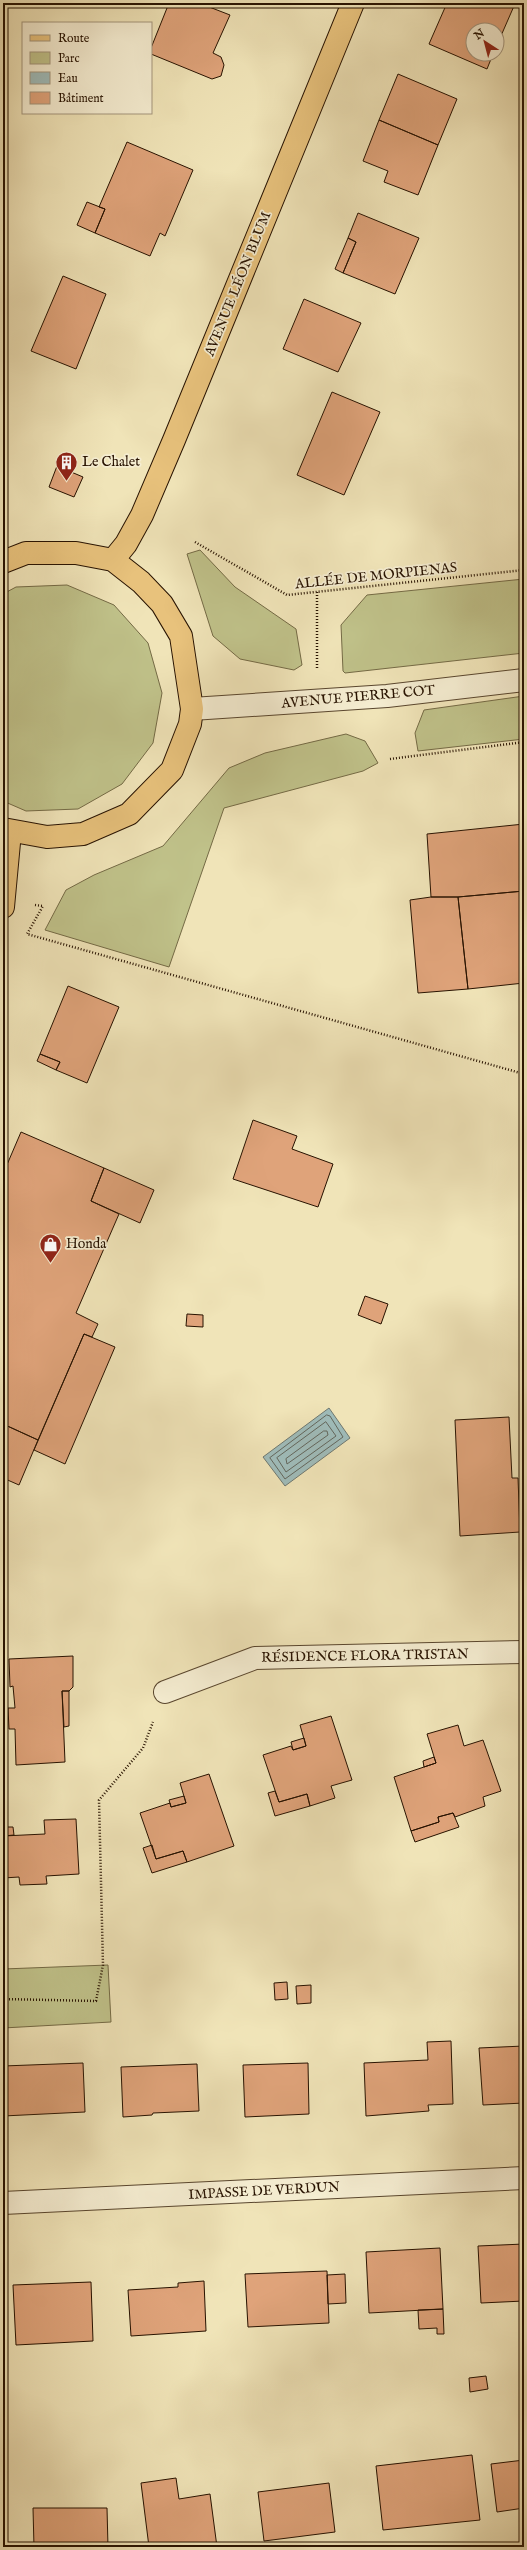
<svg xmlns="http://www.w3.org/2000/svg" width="527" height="2550" viewBox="0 0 527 2550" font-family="'IM FELL English',serif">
<rect width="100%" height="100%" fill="#f0e4b8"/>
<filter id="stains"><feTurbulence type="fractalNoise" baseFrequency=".005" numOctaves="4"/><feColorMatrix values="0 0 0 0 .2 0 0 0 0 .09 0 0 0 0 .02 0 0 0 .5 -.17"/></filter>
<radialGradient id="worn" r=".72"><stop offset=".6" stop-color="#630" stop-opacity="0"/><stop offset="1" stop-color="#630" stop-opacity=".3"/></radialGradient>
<path fill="#c0c28a" stroke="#746a45" d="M200 550 235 587 296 629 302 665 294 670 240 659 213 636 187 554Z
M524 579V653L345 673 343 671 341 625 367 595Z
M67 585 114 605 148 643 162 693 153 743 122 784 78 809 26 811 3 801V594L16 587Z
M524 696V739L418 751 415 733 424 710Z
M346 734 365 741 378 763 363 771 224 808 169 967 45 930 66 890 94 875 163 846 229 768 265 753Z
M108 1965 111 2022 3 2028V1969Z"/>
<path fill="#9fbcba" stroke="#6f7870" d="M329 1408 350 1438 285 1486 263 1457Z"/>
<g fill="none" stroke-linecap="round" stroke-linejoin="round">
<path stroke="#63675d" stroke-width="1" d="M327 1415 330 1416 343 1437 285 1479 270 1458Z
M326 1422 336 1436 286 1472 277 1458Z
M324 1431H327L328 1435 287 1464 286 1459Z"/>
</g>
<path fill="#dfa37a" stroke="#271200" d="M169 3H199L230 15 213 53 221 57 224 65 221 76 212 79 151 54V48Z
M447 3H506L514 6 497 45V30H473V54H493L487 69 429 44Z
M398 74 457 99 438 145 379 120Z
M379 120 438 145 418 195 384 182 388 171 363 161Z
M127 142 193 170 165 236 160 233 150 256 95 233 105 209 99 207Z
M87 202 105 209 95 233 77 225Z
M358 213 419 238 395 294 343 273 356 242 348 238Z
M348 238 356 242 343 273 335 269Z
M63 276 106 294 76 369 31 351Z
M304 299 361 323 338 372 283 349Z
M332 392 380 412 344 495 297 475Z
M57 466 83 477 74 497 49 487Z
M524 824V891L458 897H431L427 834Z
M524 891V983L468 989 458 897Z
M431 897H458L468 989 418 993 410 900Z
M68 986 119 1007 87 1083 56 1070 60 1062 40 1054Z
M40 1054 60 1062 56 1070 37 1061Z
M253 1120 297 1136 292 1149 333 1164 318 1207 233 1179Z
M21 1132 104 1168 91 1201 119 1214 76 1313 98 1324 92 1337 84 1334 38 1440 3 1424V1174Z
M104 1168 154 1190 140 1223 91 1201Z
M365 1296 388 1304 381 1324 358 1315Z
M187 1314 203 1315V1327L186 1326Z
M84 1334 115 1347 65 1464 34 1450Z
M509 1417 512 1478H518L520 1532 460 1536 455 1420Z
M3 1424 38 1440 19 1485 3 1478Z
M73 1656V1687L69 1691H62L65 1762 16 1765 15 1729H9L8 1708H15L13 1686 10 1687 9 1659Z
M62 1691H69V1726L64 1727Z
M331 1716 352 1780 331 1786 335 1798 310 1806 307 1794 279 1802 263 1755 291 1746 293 1750 306 1746 300 1725Z
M458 1725 464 1746 483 1740 501 1791 483 1797 485 1806 455 1817 453 1813 438 1817 439 1822 411 1831 394 1777 436 1763 427 1734Z
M304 1738 306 1746 293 1750 291 1742Z
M434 1757 436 1763 424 1767 423 1761Z
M209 1774 234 1846 187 1862 183 1851 156 1859 140 1813 170 1803 171 1807 186 1803 180 1783Z
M275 1791 279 1802 307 1794 310 1806 275 1816 268 1793Z
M184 1796 186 1803 171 1807 169 1800Z
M453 1813 459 1827 415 1842 411 1831 439 1822 438 1817Z
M76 1819 79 1874 46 1876 47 1884 20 1885 19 1877 3 1878V1836L45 1834 44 1820Z
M3 1827H13L14 1835 3 1836Z
M152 1845 156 1859 183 1851 187 1862 152 1873 143 1848Z
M287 1982 288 1999 275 2000 274 1983Z
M311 1985V2003L297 2004 296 1986Z
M451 2041 453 2104 428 2105 429 2111 366 2116 364 2063 428 2060 427 2042Z
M524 2046V2103L483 2105 479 2048Z
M83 2063 85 2112 3 2116V2066Z
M308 2063 309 2114 245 2117 243 2065Z
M197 2064 199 2111 153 2113 152 2115 123 2117 121 2067Z
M524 2244V2301L481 2303 478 2246Z
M440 2248 443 2309 369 2313 366 2252Z
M327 2271 329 2323 248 2327 245 2274Z
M345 2274 346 2303 328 2304 327 2275Z
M204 2281 206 2331 131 2336 128 2290 178 2287V2283Z
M91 2282 93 2341 16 2345 13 2285Z
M443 2309 444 2334H437V2328L419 2329 418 2310Z
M486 2376 488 2389 470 2392 469 2378Z
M472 2455 480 2520 383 2530 376 2466Z
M524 2460V2508L497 2512 491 2464Z
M176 2478 179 2499 210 2494 217 2547H149L141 2483Z
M329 2483 335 2532 264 2541 258 2492Z
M33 2508H107L108 2547H34Z"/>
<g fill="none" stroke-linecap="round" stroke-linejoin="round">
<defs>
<path id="minor" d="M165 1692 255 1658 524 1652
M3 2203 524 2178"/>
<path id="tertiary" d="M192 709 387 696 524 680"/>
<path id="primary" d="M113 560 126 544 142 515 174 440 353 3
M3 562 26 553H76L113 560 141 582 162 604 181 636 192 709 190 724 172 770 129 814 83 834 47 837 3 829
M3 907 10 832"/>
</defs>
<use href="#minor" stroke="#59462e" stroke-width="24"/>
<use href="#tertiary" stroke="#59462e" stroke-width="24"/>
<use href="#primary" stroke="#271200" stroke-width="24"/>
<path stroke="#271200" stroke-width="2.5" stroke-dasharray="1 2" stroke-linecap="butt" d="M195 542 287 595 524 570
M317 592V668
M390 759 524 742
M35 905 43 906 27 934 524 1074
M3 1999 96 2001 103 1965 99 1800 143 1748 153 1722"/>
<use href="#minor" stroke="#f5edd1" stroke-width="22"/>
<use href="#tertiary" stroke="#f5edd1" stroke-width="22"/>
<use href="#primary" stroke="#e8c27c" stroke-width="22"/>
</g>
<defs>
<symbol id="building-pin" viewBox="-11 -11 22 30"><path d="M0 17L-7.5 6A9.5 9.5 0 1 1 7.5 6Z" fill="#8f2418" stroke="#f5edd1"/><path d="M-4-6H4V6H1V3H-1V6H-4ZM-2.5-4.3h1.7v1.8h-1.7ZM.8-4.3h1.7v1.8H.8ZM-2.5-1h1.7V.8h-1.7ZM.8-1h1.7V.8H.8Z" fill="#fff"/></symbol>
<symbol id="shop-pin" viewBox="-11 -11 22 30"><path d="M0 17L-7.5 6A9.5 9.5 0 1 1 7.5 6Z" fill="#8f2418" stroke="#f5edd1"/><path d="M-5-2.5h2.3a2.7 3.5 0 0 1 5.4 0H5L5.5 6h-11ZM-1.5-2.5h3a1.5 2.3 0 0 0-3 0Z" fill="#fff"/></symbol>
</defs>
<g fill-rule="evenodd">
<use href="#building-pin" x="54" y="450" width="25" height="34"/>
<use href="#shop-pin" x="38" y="1232" width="25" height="34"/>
</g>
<g text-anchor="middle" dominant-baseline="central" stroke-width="3.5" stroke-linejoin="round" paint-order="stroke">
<g font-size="14" fill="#271200" stroke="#f5edd1">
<text transform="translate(238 284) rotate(-68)">AVENUE LÉON BLUM</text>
<text transform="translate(376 576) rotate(-6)">ALLÉE DE MORPIENAS</text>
<text transform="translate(358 697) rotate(-5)">AVENUE PIERRE COT</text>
<text transform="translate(365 1656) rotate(-1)">RÉSIDENCE FLORA TRISTAN</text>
<text transform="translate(264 2191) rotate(-3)">IMPASSE DE VERDUN</text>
</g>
<g font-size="14" fill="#271200" stroke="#f5edd1" text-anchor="start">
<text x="82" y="462">Le Chalet</text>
<text x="66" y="1244">Honda</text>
</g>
</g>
<rect width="527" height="2550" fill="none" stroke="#f0e4b8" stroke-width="16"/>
<rect x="4" y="4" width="519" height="2542" fill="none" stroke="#271200" stroke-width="2"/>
<rect x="8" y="8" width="511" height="2534" fill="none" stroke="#271200"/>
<rect x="22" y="22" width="130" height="92" fill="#f5edd1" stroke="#a3957d"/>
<rect x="30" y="35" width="20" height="6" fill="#e8c27c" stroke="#a3957d"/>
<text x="58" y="42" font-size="12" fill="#271200">Route</text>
<rect x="30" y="52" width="20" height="12" fill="#c0c28a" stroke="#a3957d"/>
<text x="58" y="62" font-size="12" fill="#271200">Parc</text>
<rect x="30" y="72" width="20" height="12" fill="#9fbcba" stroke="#a3957d"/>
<text x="58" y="82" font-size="12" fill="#271200">Eau</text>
<rect x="30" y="92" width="20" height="12" fill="#dfa37a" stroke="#a3957d"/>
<text x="58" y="102" font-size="12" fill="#271200">Bâtiment</text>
<g transform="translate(485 42) rotate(324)"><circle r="19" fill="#f5edd1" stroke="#a3957d"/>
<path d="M0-3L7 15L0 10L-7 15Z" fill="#8f2418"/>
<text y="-6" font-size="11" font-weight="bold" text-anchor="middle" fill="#271200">N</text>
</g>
<rect width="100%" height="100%" filter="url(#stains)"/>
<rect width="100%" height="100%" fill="url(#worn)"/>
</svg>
